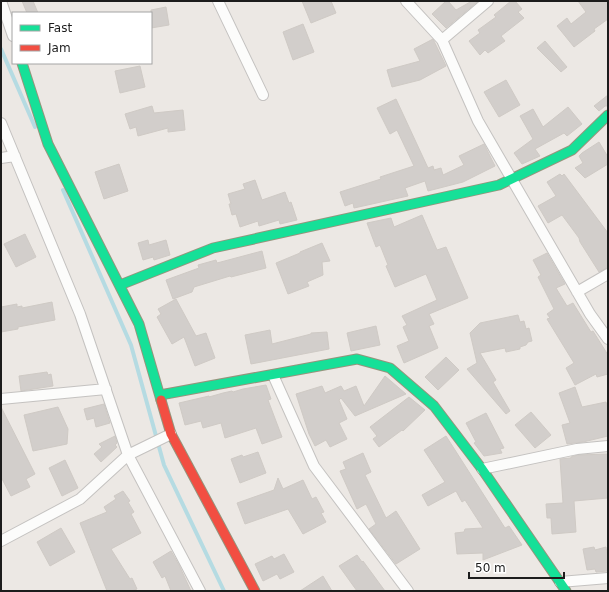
<svg xmlns="http://www.w3.org/2000/svg" width="609" height="592" viewBox="0 0 609 592" font-family="'DejaVu Sans',sans-serif">
<rect width="100%" height="100%" fill="#ece8e4"/>
<g fill="none" stroke-linecap="round" stroke-linejoin="round">
<path stroke="#b5dbe2" stroke-width="4" d="M1 49 35 127
M63 190 131 345 164 465 224 591"/>
</g>
<path fill="#d2cecb" stroke="#cfcac5" d="M22 1H33L38 13H27Z
M302 1H331L336 13 311 23Z
M446 1H448L456 10 472 1H476L477 2 446 28 432 14Z
M511 1H515L522 9 518 12 524 18 501 36 505 41 488 53 485 50 480 55 469 41 480 33 478 30 496 17 494 15Z
M578 1H608V19L594 29 595 31 574 47 557 26 567 18 571 24 586 12Z
M166 7 169 25 151 28V10Z
M303 24 314 52 293 60 283 32Z
M433 39 446 66 420 80 392 87 387 70 420 61 414 49Z
M545 41 567 67 561 72 537 48Z
M140 66 145 87 120 93 115 71Z
M506 80 520 105 499 117 484 92Z
M608 95V106H605L599 111 594 106Z
M396 99 428 168 433 166 434 170 441 168 443 175 464 165 459 156 484 144 495 166 463 182 428 191 425 181 405 188 408 196 354 208 353 203 345 206 340 192 381 179 380 177 414 166 397 130 390 134 377 108Z
M152 106 154 113 183 110 185 130 168 132V128L138 136 136 127 130 129 125 114Z
M568 107 582 124 567 136 564 133 535 149 540 156 522 164 514 153 533 139 520 116 533 109 543 127Z
M599 142 608 157V164L585 178 575 168 583 163 579 156 582 153Z
M119 164 128 191 104 199 95 172Z
M560 174 562 176 564 174 608 233V267L599 272 580 242 579 238 562 215 548 223 538 206 556 196 547 182Z
M255 180 262 200 285 192 289 203 291 202 297 220 280 224 279 220 259 226 258 221 240 227 236 214 232 215 229 204H231L228 194 245 189 243 184Z
M422 215 437 250 446 247 468 298 429 314 434 324 429 326 438 348 404 363 397 346 409 341 403 327 407 325 402 316 437 300 426 274 395 287 386 266 388 265 380 245 376 247 367 223 391 218 394 227Z
M25 234 36 257 16 267 4 244Z
M148 240 149 245 166 240 170 255 154 260 153 257 143 260 138 243Z
M322 243 330 261 322 262 323 275 307 282 309 286 288 294 276 263 300 253V252Z
M262 251 266 268 231 277 230 276 194 287 192 292 173 299 166 280 199 268 198 265 216 260 217 263Z
M547 253 565 284 556 288 567 306 573 303 591 332 593 331 608 355V374L597 377 596 374 575 385 566 368 574 363 547 319 550 318 547 314 554 309 538 277 541 275 533 260Z
M176 299 196 336 206 333 215 358 195 366 184 337 172 344 157 317 161 314 158 309Z
M52 302 55 320 18 327V329L1 332V307L17 304V307L22 306V308Z
M518 315 520 322 524 321 526 329 529 328 532 341 528 342 526 345 520 347V349L506 352 505 348 480 353 496 380 493 382 510 411 506 414 467 369 477 363 470 333 480 323Z
M376 326 380 345 351 351 347 333Z
M270 330 272 344 311 334V333L327 332 329 349 251 364 245 335Z
M446 357 459 370 438 390 425 377Z
M47 372 48 375 51 374 53 386 21 391 19 376Z
M385 376 406 394 355 416 341 398 339 400 347 419 339 423 347 439 330 447 326 440 315 446 309 434 296 394 322 386 325 393 341 386 344 391 356 386 364 406Z
M266 385 271 399 268 400 282 437 262 444 256 428 225 438 221 423 203 428 201 421 185 425 179 403 209 396V397L223 393 232 391 233 392 243 389Z
M575 387 582 407 606 402 608 409V436L583 442 567 444 562 425 570 423 559 393Z
M409 397 425 410 403 431 402 430 379 447 373 439 377 436 370 427Z
M104 404 110 423 96 427 94 418 87 420 84 409Z
M1 407 35 474 26 479 30 487 11 496 1 477Z
M58 407 68 429 67 444 33 451 24 415Z
M531 412 551 435 535 448 515 425Z
M486 413 504 448 500 449 502 453 484 456 474 443 476 442 466 423Z
M115 436 117 443 115 445 117 447 101 462 94 454 102 447 99 444Z
M446 436 505 528 509 526 522 545 483 560V553L457 554 455 533 464 532 465 529 483 528 465 500 462 502 456 491 428 506 422 495 445 482 424 450Z
M258 452 266 473 240 483 231 459 242 455 243 457Z
M363 453 371 472 365 475 386 518 396 511 420 549 396 564 369 529 376 524 366 504 357 509 340 471 346 469 343 462Z
M608 454V498L574 501 576 532 552 534 551 518H547L546 504 563 503 560 459 571 458V457L578 455Z
M65 460 78 488 62 496 49 468Z
M278 478 283 489 303 480 312 499 316 497 324 512 321 513 326 522 303 534 288 509 245 524 237 503 274 490Z
M123 491 130 501 128 502 134 512 131 514 141 533 111 549 130 579 132 578 137 589 132 591H107L80 523 107 512 104 507 116 499 114 496Z
M61 528 75 552 50 566 37 542Z
M594 547 595 550 606 547 608 558V571L596 572 595 569 587 570 583 549Z
M171 551 179 565 191 591H171L165 576 162 578 153 562Z
M284 554 294 572 280 579 277 574 263 581 255 564 272 556 274 559Z
M357 555 362 562 363 561 385 591H357L339 566Z
M323 576 332 591H300Z"/>
<g fill="none" stroke-linecap="round" stroke-linejoin="round">
<defs>
<path id="street" d="M1 1 13 36
M218 1 263 95
M406 1 442 40 478 121 590 314 608 339
M442 40 488 1
M1 123 80 314 128 455 200 591
M1 158 15 156
M577 292 608 274
M273 375 314 466 408 591
M1 399 106 389
M482 469 577 449 608 446
M1 541 80 499 128 455 171 434
M560 582 608 578"/>
<path id="fast" d="M22 63 48 144 139 324 161 400
M120 285 213 248 499 185 572 150 608 115
M160 395 357 359 390 368 434 406 482 469 566 591"/>
<path id="jam" d="M161 400 171 434 255 591"/>
</defs>
<use href="#street" stroke="#c4c2c0" stroke-width="12"/>
<use href="#fast" stroke="#95947c" stroke-width="11"/>
<use href="#jam" stroke="#95947c" stroke-width="11"/>
<use href="#street" stroke="#fcfcfb" stroke-width="10"/>
<use href="#fast" stroke="#16e098" stroke-width="9"/>
<use href="#jam" stroke="#f24e42" stroke-width="9"/>
</g>
<rect width="609" height="592" fill="none" stroke="#1c1c1c" stroke-width="4"/>
<rect x="12" y="12" width="140" height="52" fill="#ffffff" stroke="#a4a4a4"/>
<rect x="20" y="25" width="20" height="6" fill="#16e098" stroke="#a4a4a4"/>
<text x="48" y="32" font-size="12" fill="#1c1c1c">Fast</text>
<rect x="20" y="45" width="20" height="6" fill="#f24e42" stroke="#a4a4a4"/>
<text x="48" y="52" font-size="12" fill="#1c1c1c">Jam</text>
<path d="M469 572v6h95v-6" fill="none" stroke="#1c1c1c" stroke-width="2"/>
<text x="475" y="572" font-size="12" fill="#1c1c1c" stroke="#ffffff" stroke-width="3" paint-order="stroke">50 m</text>
</svg>
